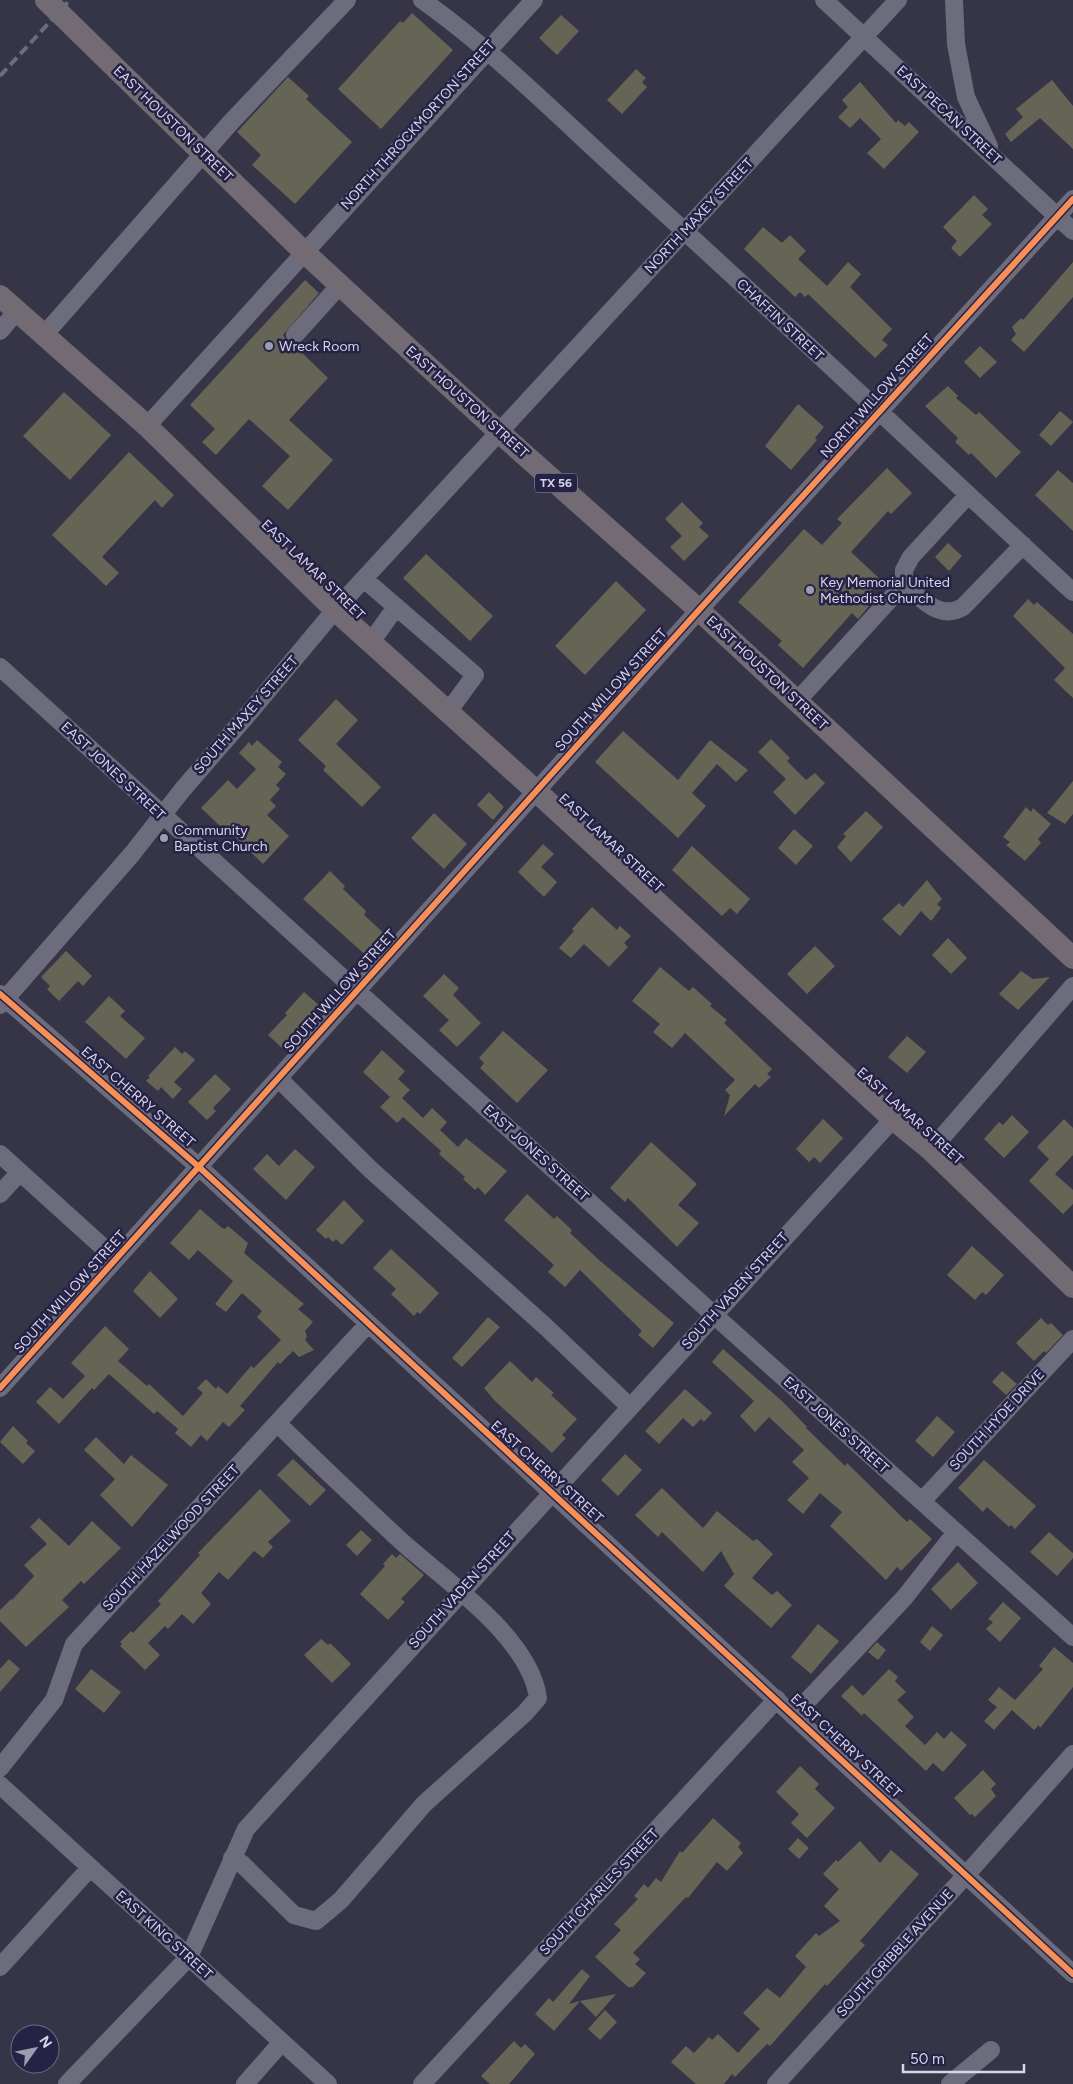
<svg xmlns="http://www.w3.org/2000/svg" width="1073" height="2084" viewBox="0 0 1073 2084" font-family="Figtree,sans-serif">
<rect width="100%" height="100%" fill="#363548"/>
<path fill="#666455" d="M412 13 453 50 381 129 338 89 400 21 403 23Z
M561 15 579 31 557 55 539 38Z
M636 69 646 78 642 82 647 87 622 114 607 100Z
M288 77 309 96 306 99 352 142 295 204 252 165 261 155 237 132Z
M1052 80 1073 106V149L1040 118 1011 142 1005 134 1023 117 1016 109Z
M860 82 896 123 898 120 905 126 909 122 919 132 884 169 867 153 881 139 860 118 850 128 838 117 848 107 842 100Z
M974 195 988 209 982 215 992 224 960 257 951 248 957 241 943 227Z
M763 227 782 243 790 235 806 251 798 259 827 286 848 262 861 274 850 287 892 329 882 340 888 345 875 358 808 294 805 297 800 292 795 297 744 249Z
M1073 262V297L1024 352 1011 340 1016 334 1012 327 1021 318 1023 320Z
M305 280 319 293 283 335 288 343 294 345 328 378 289 420 333 460 288 510 262 486 290 456 249 419 216 455 202 442 215 429 190 405Z
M980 346 997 362 980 378 964 362Z
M948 386 958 396 956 398 976 415 979 412 1021 452 996 478 971 453 969 455 955 442 958 438 925 406Z
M64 392 111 435 70 480 23 436Z
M798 404 824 427 815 438 817 440 791 470 765 446Z
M1060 411 1073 422 1051 446 1039 435Z
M129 452 174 495 162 508 155 500 102 557 119 573 106 586 52 535Z
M887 468 912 493 891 514 888 511 851 552 881 580 863 600 869 606 858 619 852 613 803 668 778 645 782 641 738 602 804 529 822 545 842 523 837 519Z
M1058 470 1073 483V531L1035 495Z
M682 502 703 523 699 527 709 536 684 561 670 547 682 536 665 519Z
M948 543 962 556 949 571 935 557Z
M426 554 493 616 470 641 403 578Z
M616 581 646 610 585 675 555 646Z
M1028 599 1034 605 1037 602 1073 634V698L1054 680 1065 668 1013 616Z
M336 699 358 720 336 744 381 787 362 807 323 770 326 766 298 740Z
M623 731 678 780 710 740 748 770 736 782 717 764 692 793 706 806 678 838 595 762Z
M771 739 790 758 787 761 806 780 815 773 825 783 795 815 773 792 786 779 758 752Z
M257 740 282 762 278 767 286 774 276 785 280 789 270 800 276 806 267 815 289 836 263 864 223 825 221 827 201 808 228 780 237 789 256 769 239 753 249 742 252 746Z
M1073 781V814L1065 824 1047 813Z
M489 792 504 807 493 820 477 805Z
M1026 807 1031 812 1033 808 1051 824 1038 839 1041 843 1025 861 1006 845 1010 842 1003 837Z
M866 811 883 827 851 862 837 847 846 836 843 834Z
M434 813 467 844 444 869 411 838Z
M794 829 813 846 796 865 778 848Z
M543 844 554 854 541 867 557 882 544 897 518 872Z
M692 846 750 899 737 914 730 908 722 916 672 870Z
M330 871 345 886 343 889 366 911 364 915 389 938 370 959 303 899Z
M927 880 942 899 937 904 941 908 931 921 921 911 900 936 882 919 899 903 903 907Z
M592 907 617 930 620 926 631 936 624 943 628 947 609 967 584 944 571 958 559 948 574 931 572 929Z
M948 938 967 958 951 974 932 955Z
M815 946 835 966 807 994 787 974Z
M66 951 92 976 83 986 78 981 59 1001 47 989 50 986 41 977Z
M660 967 689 991 693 987 712 1004 710 1006 727 1020 724 1023 772 1069 767 1074 771 1077 759 1088 755 1084 724 1116 730 1095 725 1090 735 1080 685 1033 672 1048 653 1032 660 1024 632 1001Z
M1021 971 1033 979 1050 977 1018 1010 999 994Z
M444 974 459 988 453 995 481 1023 457 1047 439 1030 449 1020 423 996Z
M304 992 320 1006 282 1048 268 1035 287 1015 285 1013Z
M109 996 125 1011 120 1016 145 1038 126 1059 85 1022Z
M503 1031 548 1070 517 1103 480 1068 484 1063 479 1058Z
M907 1036 926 1052 907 1073 888 1057Z
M175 1047 182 1054 185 1051 195 1060 174 1082 182 1089 173 1099 161 1087 158 1091 146 1081 150 1077 148 1076Z
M382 1050 405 1071 398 1079 410 1090 402 1098 423 1118 432 1108 447 1122 440 1130 458 1147 466 1138 507 1171 485 1195 478 1187 475 1190 463 1179 465 1177 439 1154 441 1151 403 1117 397 1123 380 1107 390 1097 363 1072Z
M215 1074 231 1089 213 1108 216 1111 207 1120 188 1102Z
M1012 1115 1029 1132 1004 1158 984 1139 999 1122 1003 1125Z
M823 1119 843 1138 820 1163 814 1157 809 1162 796 1149Z
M1064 1119 1073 1128V1155L1055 1174 1073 1190V1204L1063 1214 1029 1181 1049 1159 1037 1147Z
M651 1142 697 1184 678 1205 699 1223 677 1247 628 1198 625 1202 610 1188Z
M295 1149 315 1167 286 1200 253 1169 267 1154 279 1166Z
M527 1194 554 1219 557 1216 572 1230 570 1233 599 1260 674 1323 653 1348 638 1335 642 1331 580 1270 565 1287 548 1272 554 1265 504 1220Z
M344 1200 364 1221 342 1245 336 1239 333 1242 328 1237 326 1239 316 1230Z
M200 1209 222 1228 225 1229 228 1226 248 1243 244 1253 304 1304 298 1309 313 1322 305 1331 307 1337 305 1340 314 1350 299 1357 293 1351 280 1364 278 1362 240 1406 245 1410 229 1427 223 1422 207 1441 201 1435 191 1447 175 1433 178 1429 157 1411 154 1414 109 1374 94 1390 92 1388 59 1424 36 1402 50 1387 63 1399 85 1376 71 1363 105 1326 129 1349 118 1361 147 1386 149 1384 183 1416 203 1393 197 1388 206 1379 216 1389 218 1386 227 1394 251 1366 254 1368 281 1340 257 1317 262 1311 242 1293 226 1312 215 1304 233 1281 198 1250 189 1260 170 1243Z
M972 1246 1004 1275 986 1295 982 1292 975 1300 947 1275Z
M391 1249 439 1293 420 1314 417 1312 414 1316 391 1294 396 1289 373 1268Z
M150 1271 178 1299 160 1318 133 1291Z
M488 1317 500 1327 462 1367 452 1358Z
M1041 1318 1048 1325 1051 1323 1063 1335 1046 1353 1044 1351 1034 1361 1016 1343Z
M723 1349 783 1402 807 1427 806 1428 845 1466 847 1463 907 1522 910 1519 932 1539 901 1571 897 1567 886 1580 830 1526 842 1512 820 1493 803 1514 787 1500 809 1478 792 1462 804 1450 769 1417 755 1432 740 1416 754 1401 712 1362Z
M510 1361 532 1382 536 1377 554 1393 551 1395 577 1419 562 1435 566 1438 552 1453 495 1401 484 1388Z
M1002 1371 1017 1384 1006 1395 992 1382Z
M685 1389 712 1413 704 1422 701 1419 693 1427 683 1418 659 1444 645 1431Z
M937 1416 955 1432 933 1457 915 1441Z
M13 1426 28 1441 26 1443 35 1451 23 1464 0 1442Z
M96 1437 124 1464 131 1455 168 1485 132 1527 100 1495 115 1479 84 1450Z
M625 1454 642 1470 618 1496 601 1480Z
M293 1459 326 1490 310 1506 277 1475Z
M984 1460 1036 1506 1015 1529 1011 1525 1009 1527 987 1507 983 1512 958 1488Z
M662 1488 703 1528 717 1511 753 1541 757 1539 773 1554 752 1578 772 1595 777 1591 792 1605 771 1628 724 1586 734 1574 721 1551 703 1572 662 1532 658 1537 635 1515Z
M260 1489 291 1521 268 1542 273 1547 263 1558 254 1551 228 1580 219 1572 201 1593 211 1604 193 1624 182 1614 168 1629 165 1626 148 1643 160 1655 145 1670 120 1646 122 1644 120 1642 131 1631 133 1633 161 1604 158 1601 200 1555 198 1553Z
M39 1518 69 1546 92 1521 121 1548 84 1584 81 1581 62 1600 69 1607 26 1647 0 1621V1610L11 1599 12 1600 34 1576 24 1565 47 1544 30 1527Z
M361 1530 372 1540 357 1556 346 1545Z
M1049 1532 1073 1553V1558L1057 1576 1030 1552Z
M392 1554 396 1558 400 1554 424 1575 401 1599 405 1602 388 1620 360 1594 385 1566 383 1564Z
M958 1562 978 1583 951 1610 931 1589Z
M1003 1602 1021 1618 1000 1642 986 1629 993 1622 988 1619Z
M818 1624 839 1641 811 1674 791 1657Z
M932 1626 943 1635 930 1651 920 1642Z
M321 1639 328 1645 330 1643 351 1664 332 1683 304 1655Z
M877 1642 886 1650 878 1660 868 1652Z
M1054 1647 1073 1663V1687L1040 1728 1039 1725 1034 1730 1012 1710 994 1730 984 1721 997 1707 988 1700 999 1687 1015 1700 1043 1669 1039 1666Z
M9 1659 20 1669 0 1692V1669Z
M91 1669 121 1692 104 1713 75 1689Z
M889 1669 898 1677 895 1681 906 1692 897 1700 914 1717 905 1726 925 1745 937 1732 944 1739 951 1731 967 1745 943 1772 933 1763 926 1771 864 1713 862 1716 841 1696 852 1685 863 1696Z
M800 1766 819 1784 815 1789 835 1808 807 1838 791 1823 799 1814 776 1792Z
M983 1770 996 1784 991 1789 996 1796 975 1817 972 1814 970 1815 954 1798Z
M713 1818 741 1843 738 1847 743 1853 727 1871 717 1862 688 1898 686 1897 633 1953 640 1959 635 1964 646 1973 633 1987H628L595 1957 621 1930 614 1924 638 1899 634 1896 644 1884 648 1888 656 1878 661 1882 680 1851 682 1853Z
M798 1838 809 1848 799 1859 788 1849Z
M860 1841 880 1863 891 1850 919 1874 860 1941 865 1945 827 1986 825 1984 770 2046 767 2044 735 2077 732 2074 724 2084H696L671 2062 686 2046 694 2053 709 2037 712 2040 718 2034 738 2053 756 2033 760 2029 743 2013 767 1988 780 1998 806 1967 795 1956 816 1933 819 1936 840 1921 824 1906 839 1889 823 1874 836 1860 838 1862Z
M582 1969 590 1976 569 2004 580 2001 554 2031 535 2014 549 1998 553 2002Z
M616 1994 596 2017 580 2001Z
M605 2010 617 2022 600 2040 588 2029Z
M514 2041 521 2048 525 2044 535 2054 509 2084H490L481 2076Z"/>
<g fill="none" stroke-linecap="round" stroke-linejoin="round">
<path stroke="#6d6c7c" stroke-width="18" d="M422 0C497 53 567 125 635 186 783 320 927 457 1073 592
M824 0 1073 231
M954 0 956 44 966 97 989 146
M0 331 17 311
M44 335 231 122 347 0
M295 335 340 285
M147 426 534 0
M364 579 475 675 448 712
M904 584C923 599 939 621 963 607L1023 545
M371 642 396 607
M0 667 714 1315 1073 1637
M797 701 904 584V570L911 557 968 495
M0 994 199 1167 1073 1974
M0 1005 132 854 183 789 249 713 335 610 898 0
M278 1078 371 1170 546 1327 630 1407
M931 1150 1073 986
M0 1154 116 1259
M0 1194 20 1172
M0 1388 699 610 1073 199
M922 1501 1073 1339
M794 1715 905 1597 956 1532
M0 1768 54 1700 74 1644 368 1324
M0 1785 328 2084
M232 1858 241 1863 294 1915 316 1921 341 1900 424 1804 525 1713 538 1698C530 1637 444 1580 401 1541 359 1502 318 1463 277 1423
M0 1967 90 1868
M67 2084 189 1957 246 1829 893 1119
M245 2084 282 2042
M422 2084 777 1699
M776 2084 966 1875 1073 1754
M950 2084 991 2050"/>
<path stroke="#726b74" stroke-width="22" d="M46 0 304 252 499 432 699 610 1073 958
M0 296 147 426 335 610 536 791 893 1119 931 1150 1073 1287"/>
<path stroke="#6d6c7b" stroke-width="4" stroke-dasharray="10 5" stroke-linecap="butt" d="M0 76 70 0"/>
<defs>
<path id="cycleway" d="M0 994 199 1167 1073 1974
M0 1388 699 610 1073 199"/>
</defs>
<use href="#cycleway" stroke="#262245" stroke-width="9"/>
<use href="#cycleway" stroke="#f78f57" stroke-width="6"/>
</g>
<g fill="#9d9db2" stroke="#262245" stroke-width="2">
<circle cx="269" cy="346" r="5"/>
<circle cx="810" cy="590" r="5"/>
<circle cx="164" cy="838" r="5"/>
</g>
<g text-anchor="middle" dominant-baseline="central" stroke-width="5" stroke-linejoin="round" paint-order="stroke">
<rect fill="#262245" stroke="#a09fb9" stroke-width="1" x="535" y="473.5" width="42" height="19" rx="4"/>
<g font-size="12" font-weight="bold" fill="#d5d5eb">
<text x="556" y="483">TX 56</text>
</g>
<g font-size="14" fill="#d5d5eb" stroke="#262245">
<text transform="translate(949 115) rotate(43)">EAST PECAN STREET</text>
<text transform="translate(173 124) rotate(44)">EAST HOUSTON STREET</text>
<text transform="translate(418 125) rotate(-48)">NORTH THROCKMORTON STREET</text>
<text transform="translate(699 216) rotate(-47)">NORTH MAXEY STREET</text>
<text transform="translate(780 320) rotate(43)">CHAFFIN STREET</text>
<text transform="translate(877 396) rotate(-48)">NORTH WILLOW STREET</text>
<text transform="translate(467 402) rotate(42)">EAST HOUSTON STREET</text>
<text transform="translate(313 570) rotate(44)">EAST LAMAR STREET</text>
<text transform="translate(767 673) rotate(43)">EAST HOUSTON STREET</text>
<text transform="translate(611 690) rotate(-48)">SOUTH WILLOW STREET</text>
<text transform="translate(246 715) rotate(-49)">SOUTH MAXEY STREET</text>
<text transform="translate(113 771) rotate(43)">EAST JONES STREET</text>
<text transform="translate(611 843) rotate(43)">EAST LAMAR STREET</text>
<text transform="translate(340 991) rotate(-48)">SOUTH WILLOW STREET</text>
<text transform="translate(138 1097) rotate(41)">EAST CHERRY STREET</text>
<text transform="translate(910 1116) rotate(42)">EAST LAMAR STREET</text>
<text transform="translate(536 1153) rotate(42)">EAST JONES STREET</text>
<text transform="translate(735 1291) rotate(-48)">SOUTH VADEN STREET</text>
<text transform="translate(70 1292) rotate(-48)">SOUTH WILLOW STREET</text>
<text transform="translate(997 1420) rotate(-47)">SOUTH HYDE DRIVE</text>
<text transform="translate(836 1425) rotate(42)">EAST JONES STREET</text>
<text transform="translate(547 1472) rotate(42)">EAST CHERRY STREET</text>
<text transform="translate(171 1538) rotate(-47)">SOUTH HAZELWOOD STREET</text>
<text transform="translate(462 1590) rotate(-48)">SOUTH VADEN STREET</text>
<text transform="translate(846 1746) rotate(43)">EAST CHERRY STREET</text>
<text transform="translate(599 1892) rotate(-47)">SOUTH CHARLES STREET</text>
<text transform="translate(164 1935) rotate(42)">EAST KING STREET</text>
<text transform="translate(895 1953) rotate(-48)">SOUTH GRIBBLE AVENUE</text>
</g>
<g font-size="14" fill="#d5d5eb" stroke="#262245" text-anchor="start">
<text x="279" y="346">Wreck Room</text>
<text x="820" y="582">Key Memorial United<tspan x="820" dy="16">Methodist Church</tspan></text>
<text x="174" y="830">Community<tspan x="174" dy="16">Baptist Church</tspan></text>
</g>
</g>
<g transform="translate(35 2049) rotate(57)"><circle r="24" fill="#262245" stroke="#6c6a87"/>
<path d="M0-4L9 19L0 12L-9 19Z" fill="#9d9db2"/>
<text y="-8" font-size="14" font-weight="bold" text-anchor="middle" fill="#d5d5eb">N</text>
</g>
<path d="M903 2064v8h121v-8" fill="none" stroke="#d5d5eb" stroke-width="2.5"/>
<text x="910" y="2064" font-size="15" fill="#d5d5eb" stroke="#262245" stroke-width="4" paint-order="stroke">50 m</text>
</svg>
